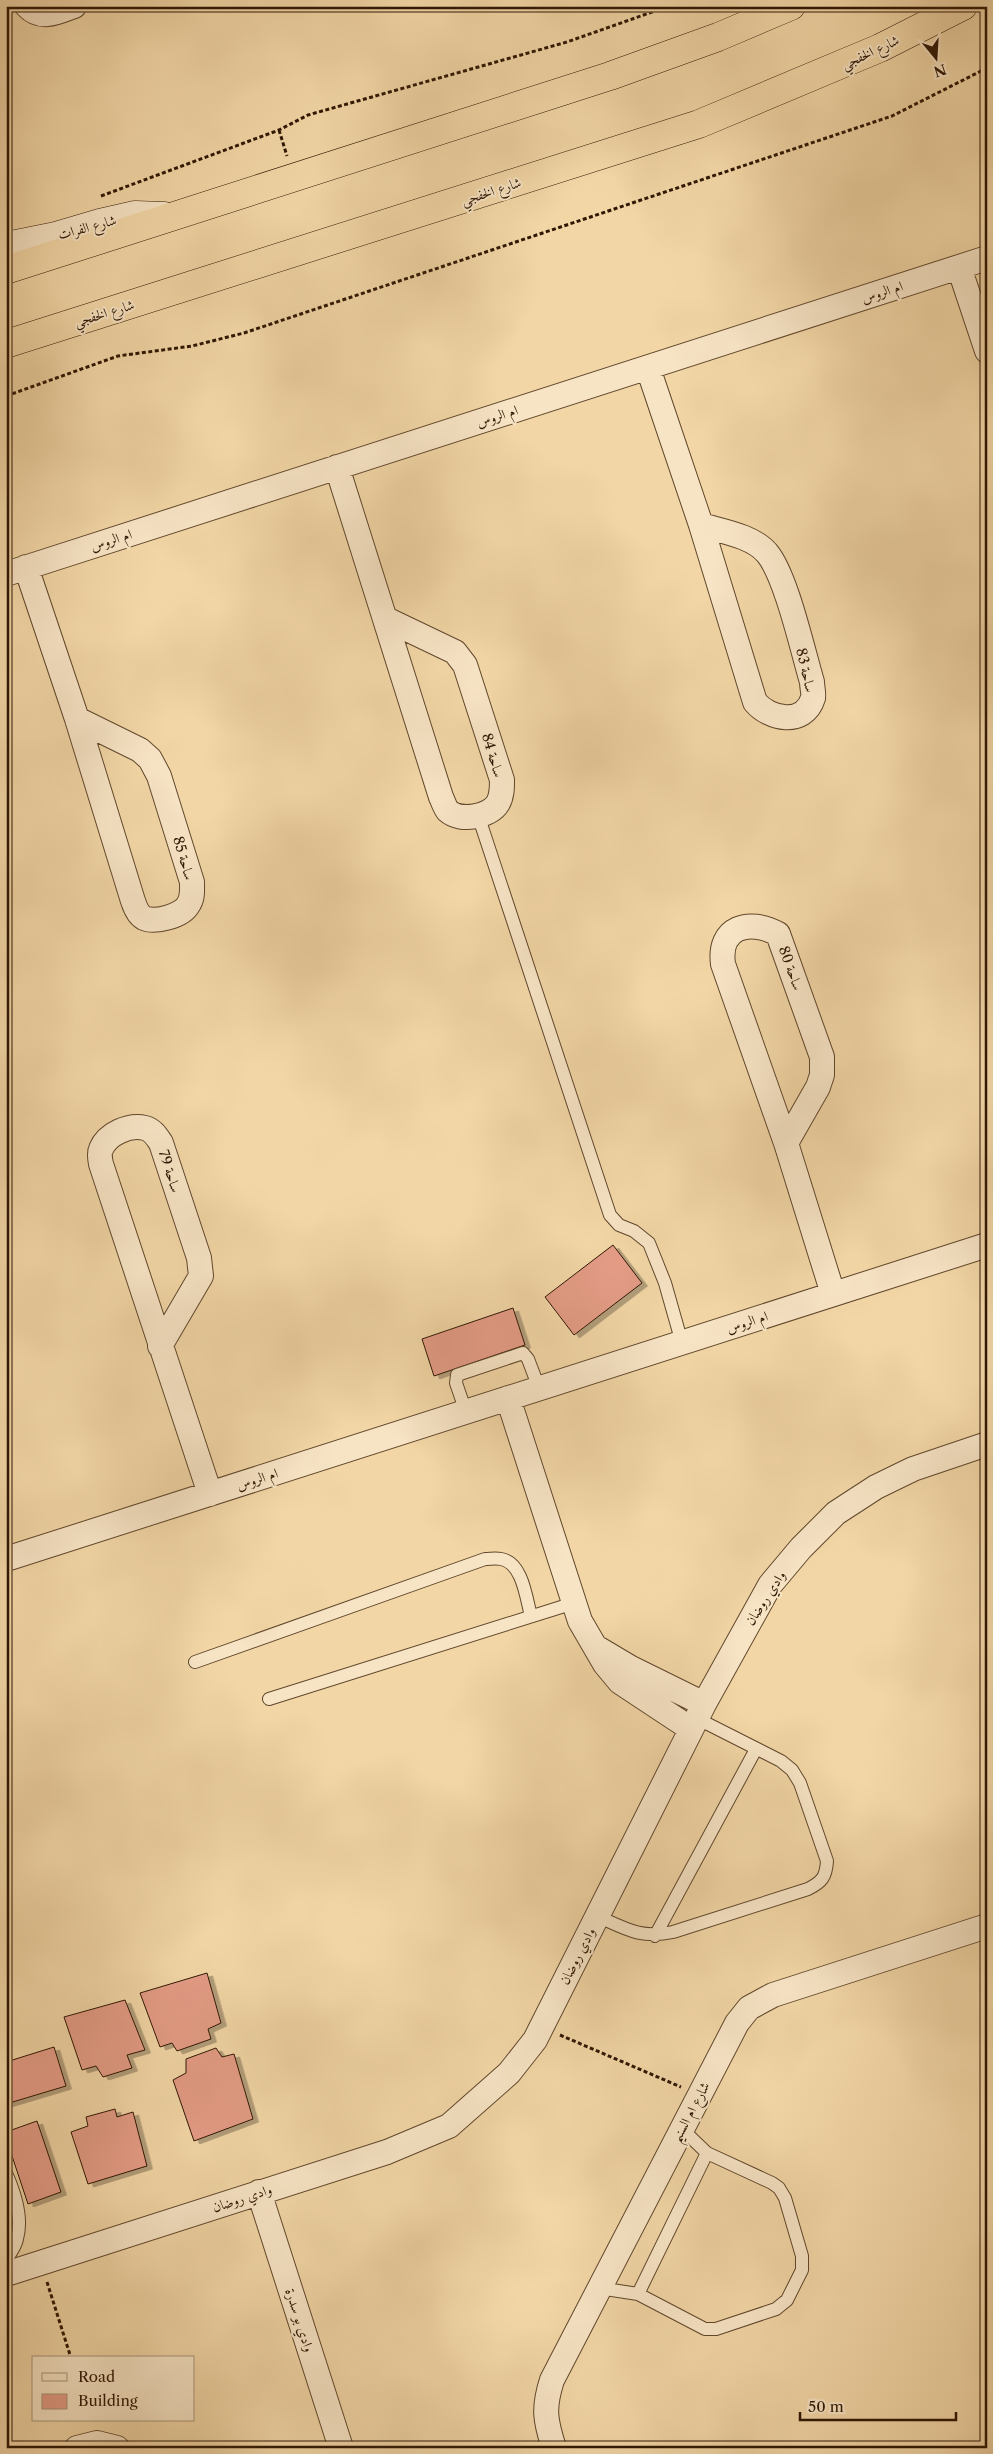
<svg xmlns="http://www.w3.org/2000/svg" width="993" height="2454" viewBox="0 0 993 2454" font-family="'Libre Caslon Text',Amiri,serif">
<defs>
<filter id="shadow"><feDropShadow dx="5.5" dy="3" stdDeviation="0" flood-color="#0004"/></filter>
</defs>
<rect width="100%" height="100%" fill="#f2d6a6"/>
<filter id="stains"><feTurbulence type="fractalNoise" baseFrequency=".004" numOctaves="4"/><feColorMatrix values="0 0 0 0 .2 0 0 0 0 .09 0 0 0 0 .02 0 0 0 .5 -.17"/></filter>
<radialGradient id="worn" r=".72"><stop offset=".6" stop-color="#630" stop-opacity="0"/><stop offset="1" stop-color="#630" stop-opacity=".3"/></radialGradient>
<path fill="#e49c86" stroke="#2f1704" filter="url(#shadow)" d="M613 1245 642 1283 574 1335 545 1297Z
M513 1308 525 1345 434 1376 422 1339Z
M207 1973 221 2023 208 2029 211 2039 177 2051 172 2043 160 2047 140 1993Z
M125 2000 145 2050 127 2055 132 2068 103 2077 96 2066 82 2070 64 2017Z
M54 2047 66 2086 6 2104V2062Z
M216 2048 222 2057 234 2054 253 2119 194 2141 173 2080 186 2073V2059Z
M115 2109 117 2117 133 2112 147 2166 88 2184 71 2132 88 2126 86 2117Z
M37 2121 61 2192 28 2204 6 2138V2132Z"/>
<g fill="none" stroke-linecap="round" stroke-linejoin="round">
<defs>
<path id="lane" d="M478 815 610 1215 619 1225 634 1231 649 1243 665 1283 682 1343
M466 1412 456 1383 457 1375 523 1353 528 1359 539 1388
M195 1662 485 1559C490 1559 496 1558 501 1559 523 1563 526 1598 531 1616
M269 1699 574 1603
M597 1916C626 1929 641 1939 673 1932L808 1889C822 1882 826 1877 827 1861L800 1783 792 1770 781 1761 696 1718
M655 1936 756 1749
M6 2173C15 2193 23 2218 17 2239 16 2246 10 2254 6 2260
M599 2288 638 2294 707 2153 682 2129
M638 2294 705 2329H716L776 2309 787 2300 802 2270V2256L785 2198 779 2188 772 2183 707 2153"/>
<path id="street" d="M27 6C41 21 58 12 74 6
M959 267 987 351
M648 368 701 525 755 702C769 719 804 727 813 698 814 694 812 687 812 682 803 652 786 575 767 553 753 536 721 531 701 525
M337 467 441 797C443 801 445 808 448 811 460 822 490 817 498 803 502 796 502 788 502 780L465 665 455 652 386 619
M26 567 77 719 133 901C135 907 138 915 144 918 155 923 182 916 188 905 193 898 192 891 192 882L159 776 150 759 140 750 77 719
M6 574 987 258
M786 1143 818 1087 822 1075V1057L778 934C749 918 718 927 723 964L786 1143 833 1294
M160 1346 201 1276 199 1258 161 1143C157 1137 153 1130 145 1128 129 1124 107 1134 101 1149 99 1153 100 1159 101 1164L210 1494
M508 1398 580 1621 605 1664 620 1682 691 1729
M6 1559 987 1245
M599 1649 631 1668 704 1704
M259 2192 341 2448
M6 2274 387 2152 449 2126 509 2073 535 2040 704 1704 770 1585 801 1548 836 1513 876 1487 913 1469 987 1444
M77 2448 97 2443 117 2448
M554 2448C545 2420 543 2408 552 2380L737 2023 749 2008 773 1995 987 1926"/>
<path id="secondary" d="M6 246 56 236 100 223 135 215 164 216"/>
<path id="highway" d="M6 270 610 76 718 37 791 6
M6 344 699 124 880 48 963 6"/>
</defs>
<use href="#lane" stroke="#60472c" stroke-width="14"/>
<use href="#street" stroke="#60472c" stroke-width="26"/>
<use href="#secondary" stroke="#2f1704" stroke-width="29"/>
<use href="#highway" stroke="#2f1704" stroke-width="29"/>
<path stroke="#2f1704" stroke-width="3" stroke-dasharray="4 2.5" stroke-linecap="butt" d="M279 130 287 156
M101 196 279 130 308 115 567 42 669 6
M6 396 118 356 192 346 244 333 892 116 987 68
M560 2035 681 2087
M47 2282 71 2358"/>
<use href="#lane" stroke="#f7e4c5" stroke-width="12"/>
<use href="#street" stroke="#f7e4c5" stroke-width="24"/>
<use href="#secondary" stroke="#f7e4c5" stroke-width="28"/>
<use href="#highway" stroke="#f2d6a6" stroke-width="28"/>
</g>
<g text-anchor="middle" dominant-baseline="central" stroke-width="4" stroke-linejoin="round" paint-order="stroke">
<g font-size="14" fill="#2f1704" stroke="#f7e4c5">
<text transform="translate(870 52) rotate(-25)">شارع الخفجي</text>
<text transform="translate(491 191) rotate(-18)">شارع الخفجي</text>
<text transform="translate(87 227) rotate(-15)">شارع الفرات</text>
<text transform="translate(882 292) rotate(-18)">ام الروس</text>
<text transform="translate(104 313) rotate(-17)">شارع الخفجي</text>
<text transform="translate(497 416) rotate(-18)">ام الروس</text>
<text transform="translate(111 540) rotate(-18)">ام الروس</text>
<text transform="translate(806 670) rotate(77)">ساحة 83</text>
<text transform="translate(493 755) rotate(73)">ساحة 84</text>
<text transform="translate(184 858) rotate(74)">ساحة 85</text>
<text transform="translate(791 968) rotate(70)">ساحة 80</text>
<text transform="translate(170 1171) rotate(72)">ساحة 79</text>
<text transform="translate(747 1322) rotate(-18)">ام الروس</text>
<text transform="translate(257 1479) rotate(-18)">ام الروس</text>
<text transform="translate(765 1598) rotate(-57)">وادي روضان</text>
<text transform="translate(577 1956) rotate(-63)">وادي روضان</text>
<text transform="translate(690 2112) rotate(-62)">شارع ام السنيم</text>
<text transform="translate(242 2198) rotate(-18)">وادي روضان</text>
<text transform="translate(300 2320) rotate(72)">وادي بو سدرة</text>
</g>
</g>
<rect width="993" height="2454" fill="none" stroke="#f2d6a6" stroke-width="25"/>
<rect x="8" y="8" width="978" height="2439" fill="none" stroke="#2f1704" stroke-width="2.5"/>
<rect x="12" y="12" width="968" height="2429" fill="none" stroke="#2f1704"/>
<rect x="32" y="2356" width="162" height="65" fill="#f7e4c5" stroke="#a79278"/>
<rect x="42" y="2373" width="25" height="8" fill="#f7e4c5" stroke="#a79278"/>
<text x="78" y="2382" font-size="15" fill="#2f1704">Road</text>
<rect x="42" y="2394" width="25" height="15" fill="#e49c86" stroke="#a79278"/>
<text x="78" y="2406" font-size="15" fill="#2f1704">Building</text>
<g transform="translate(936 58) rotate(162)" stroke="#f7e4c5" stroke-width="4" paint-order="stroke">
<path d="M0-4L9 19L0 12L-9 19Z" fill="#2f1704"/>
<text y="-8" font-size="14" font-weight="bold" text-anchor="middle" fill="#2f1704">N</text>
</g>
<path d="M800 2412v8h156v-8" fill="none" stroke="#2f1704" stroke-width="2.5"/>
<text x="808" y="2412" font-size="15" fill="#2f1704" stroke="#f7e4c5" stroke-width="4" paint-order="stroke">50 m</text>
<rect width="100%" height="100%" filter="url(#stains)"/>
<rect width="100%" height="100%" fill="url(#worn)"/>
</svg>
